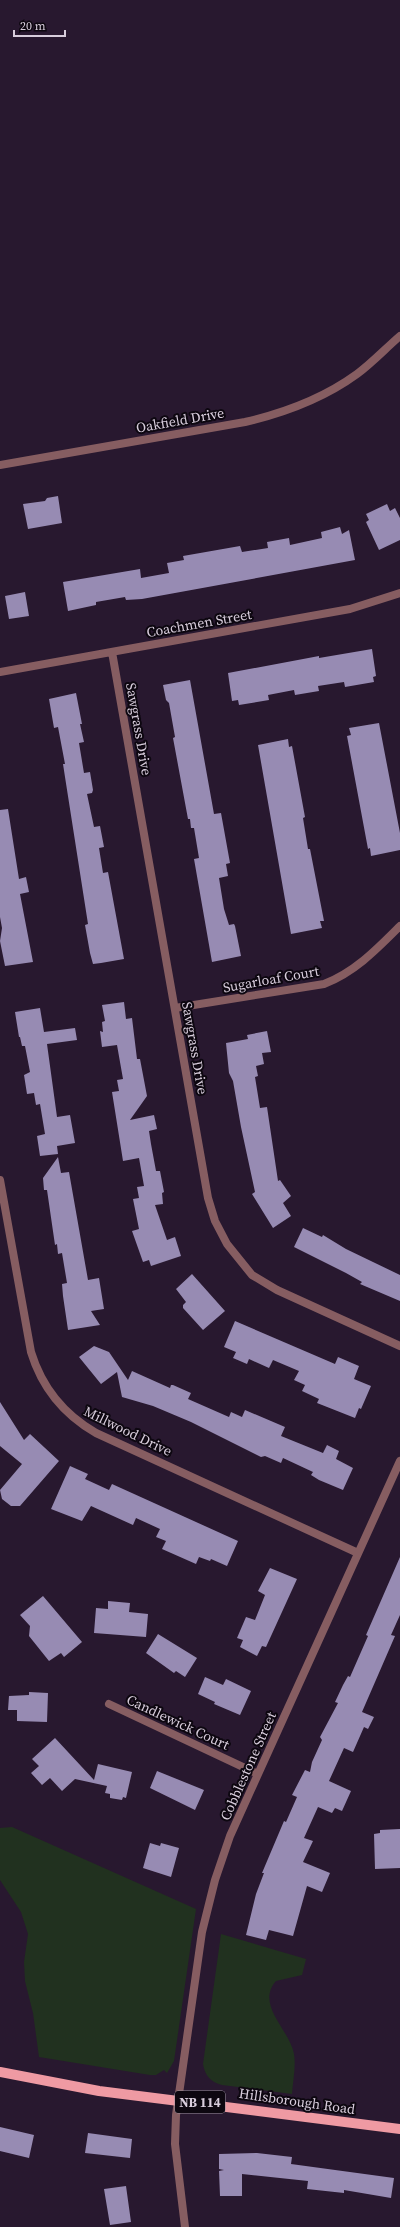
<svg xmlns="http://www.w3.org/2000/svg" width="400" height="2227" viewBox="0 0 400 2227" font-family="'Source Serif 4',serif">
<rect width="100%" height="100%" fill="#28182f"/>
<path fill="#21311f" d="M12 1827 196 1909 174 2061 167 2073 164 2070 156 2075H150L39 2057 33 2013 25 1981 24 1962 28 1934 21 1912 0 1880V1828Z
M221 1934 306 1959 302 1975 276 1981C255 2005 290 2030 294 2054 296 2066 293 2081 292 2094L222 2085C211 2082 205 2076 203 2064Z"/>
<path fill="#978bb3" d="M58 496 62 523 28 529 23 504 45 501 47 498Z
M387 504 390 511 395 508 400 518V540L379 550 366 522 369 520 366 514Z
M340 527 342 534 349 530 355 560 142 599 126 600 125 597 96 602V605L68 611 63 582 140 569 141 578 169 573 167 563 184 560 183 556 240 546 242 552 268 548 267 542 289 538 290 545 322 538 321 532Z
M25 592 29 616 9 619 5 596Z
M372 649 376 676 373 677 374 682 345 687 344 682 318 686 319 691 295 695 294 690 268 695 269 700 239 705 238 700 232 701 228 673 319 656V658Z
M190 680 214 814 221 813 230 863 226 864 228 876 219 878 224 909 229 925 234 924 235 926 241 956 212 962 194 859 199 858 194 828H191L190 819H188L173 738 175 737 169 703 166 700 163 685Z
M76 693 82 724H80L84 742 79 743 84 773 90 772 93 790 92 793 87 794 94 827 100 826 104 847 99 848 103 873 108 872 124 959 101 963 93 964 90 953 85 925 88 924 65 777 63 764H65L58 727 54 728 49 699Z
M379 723 400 833V850L371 856 370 848 368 849 347 736 351 735 349 728Z
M288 739 289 747 292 746 305 817 303 818 308 849H310L324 921H320L322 928 291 934 258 745Z
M8 809 19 879 26 877 29 892 20 894 33 962 5 966 0 941 2 928 0 917V810Z
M124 1002 126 1019 132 1018 137 1059H140L147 1096 130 1120 154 1115 157 1129 149 1131 151 1144 156 1171H160L164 1192 162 1193 163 1204 155 1205 167 1240 175 1237 181 1256 151 1266 149 1260 143 1262 132 1231 139 1229 133 1199 139 1198 137 1187 144 1186 139 1158 123 1161 112 1092 119 1091 117 1080 123 1079 117 1045 102 1047 100 1031 103 1032 102 1022 105 1021 102 1005Z
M40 1008 44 1032 75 1028 77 1040 47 1044 57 1117 70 1115 75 1143 57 1146 58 1154 40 1156 37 1136 45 1134 40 1104 36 1105 34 1093 27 1094 24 1075 30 1072 25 1046H22L20 1037H19L15 1012Z
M267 1031 271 1052 262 1053 264 1064 256 1066 258 1076 255 1077 260 1108 267 1107 278 1181 280 1180 291 1196 283 1203 291 1216 273 1228 252 1194 255 1192 241 1127 233 1081 229 1073 226 1043 248 1039 247 1035Z
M58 1157 61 1173 69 1172 88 1280 99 1278 104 1309 91 1311 100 1325 68 1330 63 1296 62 1284 67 1283 62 1253 58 1254 57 1244 55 1245 47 1190H44L43 1178Z
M303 1228 322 1237 323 1235 346 1249 400 1275V1301L360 1284 362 1282 346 1273 294 1247Z
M192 1274 225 1311 203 1330 183 1308V1305L186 1302 176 1289Z
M235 1321 335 1364 338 1357 359 1366 354 1379 371 1386 361 1409 359 1408 355 1418 317 1403 319 1399 302 1391 305 1385 294 1380 299 1371 273 1360 269 1368 249 1359 247 1364 233 1358 236 1352 224 1347Z
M94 1346 109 1352 128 1380 132 1371 170 1388 171 1385H173L191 1393 188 1399 229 1417 231 1412 242 1417 245 1410 285 1427 281 1436 323 1453 327 1445 339 1451 336 1459 353 1468 343 1490 319 1480 311 1475 313 1472 283 1458 281 1463 265 1456 261 1457 191 1422 153 1406 122 1397 117 1372 101 1384 79 1357Z
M0 1402 24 1440 30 1434 59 1461 20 1506H11L2 1499 0 1490 22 1464 0 1446Z
M70 1466 88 1474 85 1479 109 1490 112 1484 238 1541 227 1566 211 1559 210 1561 199 1557 196 1564 162 1549 166 1541 156 1537 160 1529 136 1518 133 1525 91 1506 82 1521 51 1509Z
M400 1557V1615L391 1635 395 1636 362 1712 374 1717 368 1729 364 1727 353 1752 344 1748 329 1781 351 1791 342 1811 335 1808 332 1813 318 1807 304 1838 313 1841 303 1862 330 1873 322 1892 307 1886 293 1936 269 1930 266 1940 246 1935 256 1894 264 1873H262L284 1821 286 1822 297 1797 292 1795 305 1770 310 1772 312 1762 322 1740 320 1737 338 1703 335 1702 343 1685 348 1676 350 1677 368 1636 366 1635Z
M270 1568 297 1579 266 1647 262 1646 257 1656 240 1647 243 1640 237 1638 246 1617 255 1620 265 1595 258 1591Z
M43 1596 82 1642 64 1657 61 1653 49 1661 29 1636 30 1626 20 1615Z
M108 1601 130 1603 129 1612 148 1614 146 1637 94 1633 96 1608 108 1609Z
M158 1634 197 1658 185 1677 176 1671 174 1673 146 1653Z
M205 1677 223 1685 226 1679 251 1691 240 1715 214 1704 215 1702 198 1694Z
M29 1692 48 1693 47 1722 17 1721V1710H8L9 1696 29 1695Z
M55 1738 94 1780 98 1764 132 1772 126 1798 123 1797 122 1800 110 1798V1794L105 1793 107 1786 75 1779 62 1791 50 1778 42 1785 31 1773 39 1766 32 1759Z
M157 1771 204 1790 195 1810 150 1788Z
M400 1829V1868L375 1869 374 1834 380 1833V1830Z
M150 1843 160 1846 161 1843 179 1848 171 1877 143 1868Z
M0 2127 34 2135 29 2158 0 2151Z
M88 2133 132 2139 130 2158 85 2153Z
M257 2153 292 2157 291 2164 394 2178 391 2198 344 2190V2193L307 2189 308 2181 242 2174V2196H220L219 2171 224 2170 219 2169V2154Z
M126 2186 131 2222 110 2225 104 2189Z"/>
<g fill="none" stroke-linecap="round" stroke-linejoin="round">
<path stroke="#865d61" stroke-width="8" d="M0 465 245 422C284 413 324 398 357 374 372 363 386 348 400 336
M112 652 208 1198 215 1221 227 1244 252 1275 277 1290 400 1346
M0 672 350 609 400 593
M175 1008 324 984C355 972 377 949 400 926
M0 1180 31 1352C42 1388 63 1414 96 1433L358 1553
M109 1704 258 1774
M185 2227 175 2144 176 2115 202 1932 215 1880 230 1836 400 1461"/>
<path stroke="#ef9aa3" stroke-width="10" d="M0 2072 99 2091 400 2129"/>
</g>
<g text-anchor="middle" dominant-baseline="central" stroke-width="4" stroke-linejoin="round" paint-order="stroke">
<rect fill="#0d0710" stroke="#9b929f" stroke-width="1" x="175" y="2091" width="50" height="22" rx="3"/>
<g font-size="13" font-weight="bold" fill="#d8cddc">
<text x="200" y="2102">NB 114</text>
</g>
<g font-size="14" fill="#d8cddc" stroke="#0d0710">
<text transform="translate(180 420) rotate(-10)">Oakfield Drive</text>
<text transform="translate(199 623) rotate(-10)">Coachmen Street</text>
<text transform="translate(139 729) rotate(80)">Sawgrass Drive</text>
<text transform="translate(271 979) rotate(-10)">Sugarloaf Court</text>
<text transform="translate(195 1048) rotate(80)">Sawgrass Drive</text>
<text transform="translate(128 1431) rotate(26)">Millwood Drive</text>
<text transform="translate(178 1722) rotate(25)">Candlewick Court</text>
<text transform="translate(248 1766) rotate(-66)">Cobblestone Street</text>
<text transform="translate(297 2101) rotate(8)">Hillsborough Road</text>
</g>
</g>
<path d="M14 30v6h51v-6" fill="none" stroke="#d8cddc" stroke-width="2"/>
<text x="20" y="30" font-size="12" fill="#d8cddc" stroke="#0d0710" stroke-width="3" paint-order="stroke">20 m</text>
</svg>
